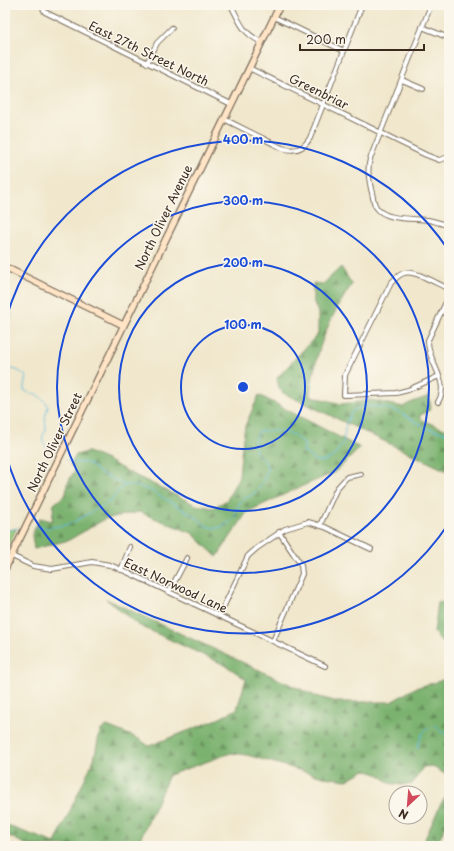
<svg xmlns="http://www.w3.org/2000/svg" width="454" height="851" viewBox="0 0 454 851" font-family="'Playpen Sans',sans-serif">
<defs>
<pattern id="forest-firs" width="22" height="20" patternUnits="userSpaceOnUse"><rect width="22" height="20" fill="#7cb270"/><path d="M5 1l3.5 6h-7zM16 11l3.5 6h-7z" fill="#67915b"/></pattern>
</defs>
<rect width="100%" height="100%" fill="#fbf7ec"/>
<filter id="ink" filterUnits="userSpaceOnUse"><feTurbulence type="fractalNoise" baseFrequency=".025" numOctaves="2"/><feDisplacementMap in="SourceGraphic" scale="8" xChannelSelector="R" yChannelSelector="G"/><feConvolveMatrix kernelMatrix="1 2 1 2 8 2 1 2 1" color-interpolation-filters="sRGB"/></filter>
<filter id="wash" filterUnits="userSpaceOnUse"><feTurbulence type="fractalNoise" baseFrequency=".012" numOctaves="4" result="noise"/><feDisplacementMap in="SourceGraphic" scale="16" xChannelSelector="R" yChannelSelector="G"/><feGaussianBlur stdDeviation="0.9" result="paint"/><feColorMatrix in="noise" values="0 0 0 0 0 0 0 0 0 0 0 0 0 0 0 0 0 1.4 0 .05"/><feComposite in="paint" operator="in"/></filter>
<g filter="url(#wash)">
<rect width="100%" height="100%" fill="#f0e7cc"/>
<path fill="url(#forest-firs)" stroke="#5c6e47" d="M341 267 352 284C342 299 333 314 326 331 318 350 314 370 310 391V396L342 404 371 400 403 407 410 403 429 396 431 409 419 416 424 421 447 430H449V472L283 393 279 388 277 378 318 334V313L313 300V283L323 284Z
M259 395 360 448 334 473 300 487 247 512 217 557 192 533 139 512 105 519 69 540 34 549 32 535 40 518 52 521 54 504 66 494 67 484 75 470 70 465 76 455 88 452 107 460 126 471 196 505 213 508 227 500 239 476 242 446 245 426Z
M106 599 315 696 338 702H391L415 688 440 681 449 676V776L431 766 423 767 412 784 400 785 389 783 380 775 365 770 347 780 323 777 247 755 231 753 169 775 137 846H29L5 834V825L55 843 94 759 100 731 107 726 137 738 149 746 218 719 237 709 246 679 225 665 138 625Z
M438 602 449 604V651L447 647 434 633Z
M449 792V821L435 846H422L440 805Z"/>
<path fill="#9bd082" stroke="#6b7d50" d="M16 529 5 552V531Z"/>
<g fill="none" stroke-linecap="round" stroke-linejoin="round">
<path stroke="#5ebadc" stroke-width="1" d="M5 296 12 316 9 320H5
M5 371C15 367 17 370 26 376L24 386V390L29 393 36 394 46 402 48 407 45 416 46 430C38 441 46 447 54 454
M67 460 72 462 88 463 100 473 125 485
M34 527 47 528 70 524 111 501 120 489 125 485H133L150 490 196 517 206 526 215 528 222 527 234 519 237 508 242 499C258 496 263 483 268 469L265 461 256 454 254 441 259 431H278L294 435 305 445 303 451 314 460 322 462 334 456 343 443 346 423 353 410 366 406 381 407 399 412 426 428 449 434
M5 531 18 528
M417 749C421 737 422 726 437 726L440 731 449 736"/>
</g>
</g>
<g filter="url(#ink)">
<g fill="none" stroke-linecap="round" stroke-linejoin="round">
<defs>
<path id="minor" d="M41 5 45 12 231 104
M231 5C241 24 242 32 261 42
M431 5 370 159C367 170 369 178 371 189 373 195 373 202 376 207 385 221 413 218 428 220 435 221 443 224 449 226
M274 17 344 51
M422 27 449 38
M147 63 157 43 172 28
M249 68 426 155 439 160 449 157
M402 80 423 89
M224 119 282 148C294 152 303 150 310 138L362 5
M439 376 408 390 396 393 344 395 345 375 391 283C395 279 398 275 404 273 416 270 437 284 449 289
M438 402C451 382 427 362 428 340L449 296
M320 525 337 488 347 477 361 474
M12 556 33 566 52 569 92 562 110 565 127 572 325 666
M121 570 130 547
M169 592 187 558
M219 616 248 556 257 548 285 529 308 522 325 527 371 549
M273 641 302 574 301 565 279 532"/>
<path id="secondary" d="M5 267 123 325
M5 569 280 5"/>
</defs>
<use href="#minor" stroke="#7a6c5b" stroke-width="6"/>
<use href="#secondary" stroke="#7a6c5b" stroke-width="8"/>
<use href="#minor" stroke="#fff" stroke-width="4"/>
<use href="#secondary" stroke="#ffe4c6" stroke-width="5.5"/>
</g>
</g>
<g fill="none" stroke="#1d4ed8" stroke-width="2">
<circle cx="243" cy="387" r="62"/>
<circle cx="243" cy="387" r="124"/>
<circle cx="243" cy="387" r="186"/>
<path d="M449 523A247 247 0 0 1 6 455M6 319A247 247 0 0 1 449 251"/>
</g>
<g text-anchor="middle" dominant-baseline="central" stroke-width="3" stroke-linejoin="round" paint-order="stroke">
<g font-size="12" fill="#3b2a1e" stroke="#fbf7ec">
<text transform="translate(149 53) rotate(26)">East 27th Street North</text>
<text transform="translate(319 91) rotate(26)">Greenbriar</text>
<text transform="translate(163 217) rotate(-64)">North Oliver Avenue</text>
<text transform="translate(54 442) rotate(-64)">North Oliver Street</text>
<text transform="translate(176 585) rotate(25)">East Norwood Lane</text>
</g>
</g>
<circle cx="243" cy="387" r="6" fill="#1d4ed8" stroke="#fbf7ec" stroke-width="2"/>
<g font-size="12" text-anchor="middle" font-weight="bold" fill="#1d4ed8" stroke="#fbf7ec" stroke-width="3" stroke-linejoin="round" paint-order="stroke">
<text x="243" y="144">400 m</text>
<text x="243" y="205">300 m</text>
<text x="243" y="267">200 m</text>
<text x="243" y="329">100 m</text>
</g>
<rect width="454" height="851" fill="none" stroke="#fbf7ec" stroke-width="20"/>
<g transform="translate(408 805) rotate(206)"><circle r="19" fill="#fbf7ec" stroke="#aea59a"/>
<path d="M0-3L7 15L0 10L-7 15Z" fill="#d1495b"/>
<text y="-6" font-size="11" font-weight="bold" text-anchor="middle" fill="#3b2a1e">N</text>
</g>
<path d="M300 44v6h124v-6" fill="none" stroke="#3b2a1e" stroke-width="2"/>
<text x="306" y="44" font-size="12" fill="#3b2a1e" stroke="#fbf7ec" stroke-width="3" paint-order="stroke">200 m</text>
</svg>
